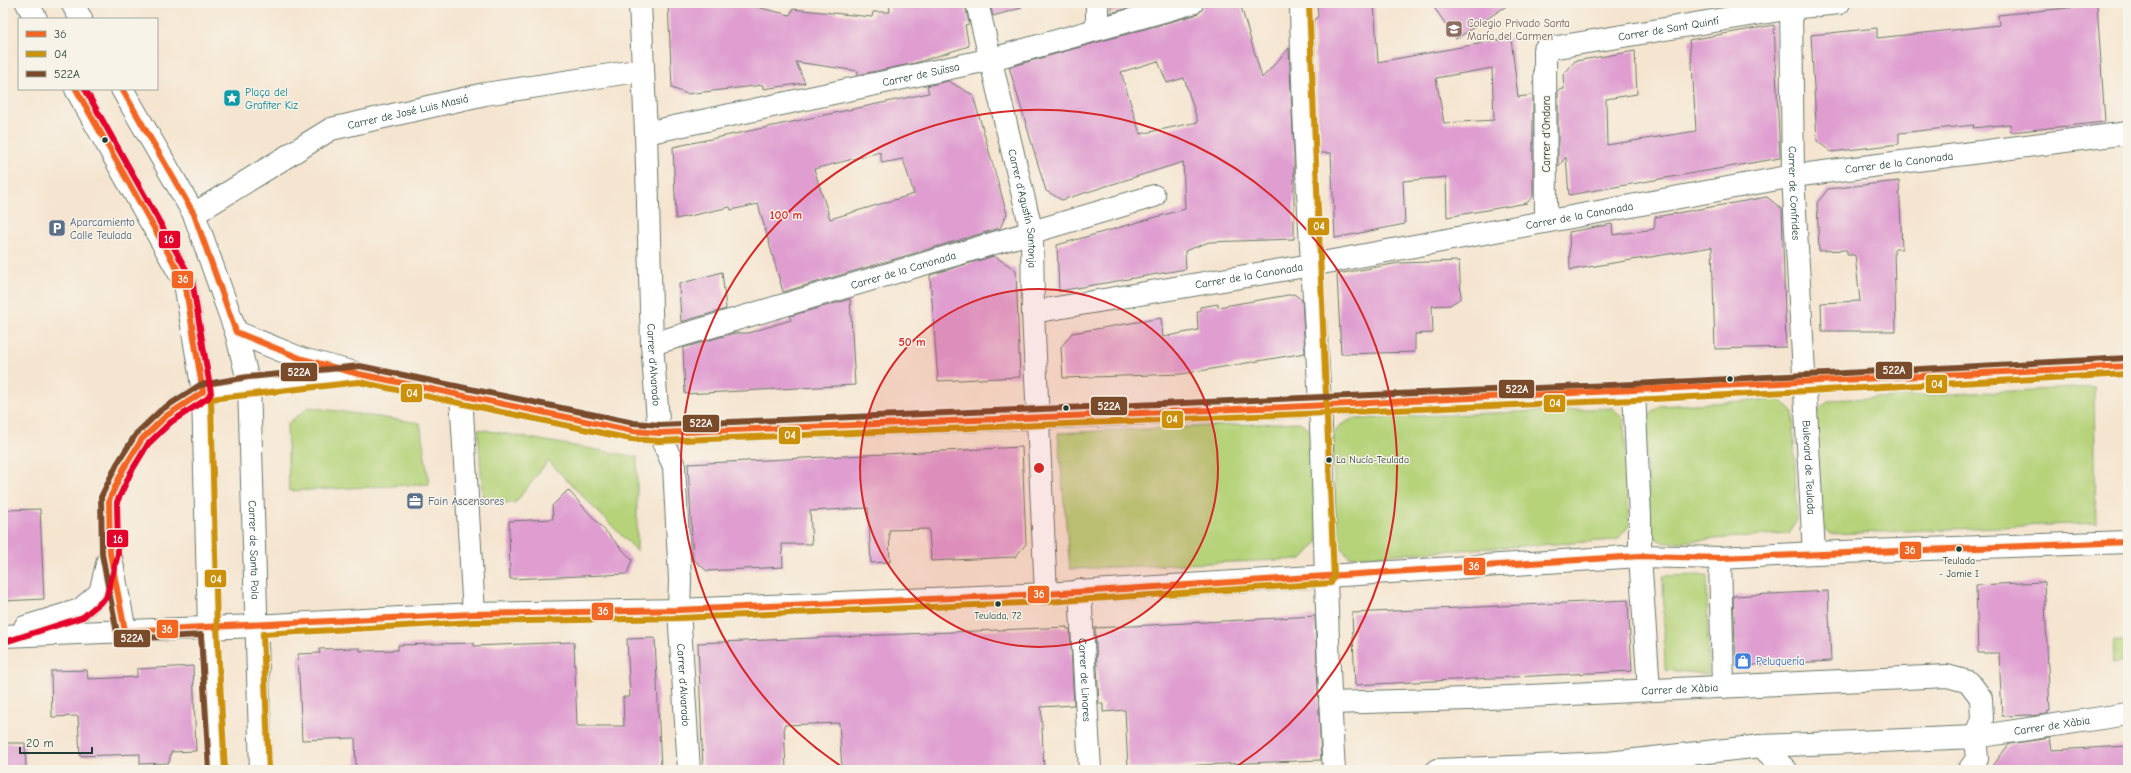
<svg xmlns="http://www.w3.org/2000/svg" width="2131" height="773" viewBox="0 0 2131 773" font-family="'Comic Neue',sans-serif">
<rect width="100%" height="100%" fill="#f7f3e8"/>
<filter id="ink" filterUnits="userSpaceOnUse"><feTurbulence type="fractalNoise" baseFrequency=".025" numOctaves="2"/><feDisplacementMap in="SourceGraphic" scale="8" xChannelSelector="R" yChannelSelector="G"/><feConvolveMatrix kernelMatrix="1 2 1 2 8 2 1 2 1" color-interpolation-filters="sRGB"/></filter>
<filter id="wash" filterUnits="userSpaceOnUse"><feTurbulence type="fractalNoise" baseFrequency=".012" numOctaves="4" result="noise"/><feDisplacementMap in="SourceGraphic" scale="16" xChannelSelector="R" yChannelSelector="G"/><feGaussianBlur stdDeviation="0.9" result="paint"/><feColorMatrix in="noise" values="0 0 0 0 0 0 0 0 0 0 0 0 0 0 0 0 0 1.4 0 .05"/><feComposite in="paint" operator="in"/></filter>
<g filter="url(#wash)">
<rect width="100%" height="100%" fill="#f5e5d0"/>
<path fill="#b6d37a" stroke="#6a8857" d="M2094 387 2096 523 1831 534 1819 523 1814 414 1830 400Z
M1780 399 1793 412 1797 520 1789 533 1665 543 1651 536 1644 420 1660 406Z
M309 407 420 423 429 484 289 491 287 424Z
M1613 408 1624 419 1629 526 1617 540 1349 557 1337 542 1332 438 1339 426 1352 419Z
M1300 422 1311 431 1318 542 1302 559 1070 569 1058 433Z
M478 429 637 457V551L548 461 515 503 483 501Z
M1707 575 1708 674 1665 670 1663 576Z
M2114 640 2128 642V663H2112Z"/>
<g id="blocks">
<path fill="#df9dd0" fill-rule="evenodd" d="M668 3H740L790 15 793 9 872 17 873 12H890L889 3H965L969 24 965 25 969 46 915 63 857 75 858 71 796 62 805 83 763 89V85L687 94 672 88Z
M990 3H1020L1021 8 993 16Z
M1111 3H1146L1111 13Z
M1204 3H1240L1262 78 1289 48 1294 154V239L1209 242 1185 251 1186 269 1059 291 1057 245 1185 209 1183 162 1062 200 1046 191 1009 67 1195 15 1201 11ZM1158 61 1167 83 1184 78 1198 122 1140 134 1121 72Z
M1317 3H1374L1378 62 1511 38 1518 97 1533 95V196L1527 203 1447 217 1446 177 1403 181 1405 224 1335 238 1331 153H1319L1314 21 1318 16ZM1492 68 1494 120 1444 123 1436 78Z
M1431 3H1511L1456 39Z
M2097 5 2105 122 2011 132 2010 124 1973 128 1974 125 1899 133V144L1831 152 1817 141 1811 35 1877 28V38L1999 25 1998 15Z
M1774 25 1780 158 1569 195 1566 157 1558 167V90L1564 89 1563 75 1575 61 1635 51 1637 94 1606 99 1607 145 1696 131 1692 64 1689 40Z
M948 81 973 95 1007 214 1000 228 783 292 758 204 731 210 730 207 676 219 673 147 929 93 927 86ZM880 152 882 163 903 159 914 194 830 219 814 169Z
M1899 181 1902 249H1894L1896 331H1822L1821 303 1860 301 1855 255H1847V250L1819 251 1817 203 1828 189Z
M1767 197 1782 209 1786 347 1715 349 1712 247 1570 270 1569 232 1612 224 1613 235 1654 229 1655 217Z
M994 256 1016 270 1020 377 938 381 930 275Z
M1459 261 1461 298 1450 305 1432 306 1433 333 1415 334V352L1341 354 1337 274 1399 263Z
M722 272 726 309 681 322 679 284Z
M1294 294 1302 300 1305 353 1182 374 1063 378 1061 347 1072 333 1161 318 1163 337 1198 330 1197 311H1200V307L1218 304V307Z
M850 299 855 385 685 394 683 348 734 333H748L791 320 790 316Z
M1022 447 1026 544 1015 557 931 561 929 529 889 530 890 562 871 563 868 508 810 511 812 544H782L783 567 707 571 693 559 688 464Z
M568 490 632 560 627 574 510 579 509 521 553 519 552 506Z
M40 509 44 599 3 601V510Z
M2044 582 2050 711 2046 712 2047 714 2031 716 2032 715 2002 716 1999 653H1978L1976 585Z
M1828 591 1831 661 1736 666 1733 596Z
M1628 600 1632 671 1355 685 1352 613Z
M1315 616 1321 760 1128 768 1125 710 1103 712V704H1099L1095 628Z
M1067 627V629H1070L1074 705 1041 707 1044 770H842L839 723 784 725 786 770H703L698 643Z
M655 638 661 770H356L355 738 302 740 298 654 320 653 319 649 360 648V651L398 650V645L474 643V646L574 642 577 726H624L623 697H630L627 639Z
M193 666 196 751 171 752 169 763 140 764V754L80 756 78 716 52 717 51 671 87 670 88 679 137 677V669Z
M2050 738 2052 750 2128 746V770H1990L2009 744Z
M3 743H25L26 770H3Z"/>
</g>
</g>
<g filter="url(#ink)">
<use href="#blocks" fill-opacity="0" stroke="#6a786b" stroke-width="1"/>
<g fill="none" stroke-linecap="round" stroke-linejoin="round">
<defs>
<g id="minor">
<path id="s1" d="M640 3 646 133 652 344 659 433 674 466 680 579 679 610 689 770"/>
<path id="s2" d="M977 3 1032 233 1033 312 1046 594"/>
<path d="M1301 3C1303 137 1313 270 1320 404 1326 526 1326 648 1334 770"/>
<path id="s3" d="M1791 3 1793 176 1814 553"/>
<path d="M1097 29V3"/>
<path id="s4" d="M646 133 992 59 1192 3"/>
<path id="s5" d="M194 214 331 129 485 94 643 70"/>
<path id="s6" d="M1546 220 1545 49 1791 8 1839 3"/>
<path id="s7" d="M1033 312 1311 265 1793 176 2128 133"/>
<path id="s8" d="M652 344 1154 196"/>
<path d="M1634 392 1640 517V556L1649 690"/>
<path d="M461 395 474 614"/>
<path d="M1720 558 1723 687"/>
<path id="s9" d="M1080 590 1090 770"/>
<path d="M25 627 80 610 100 593 108 560"/>
<path d="M125 631 110 553 109 500 124 468 142 439 166 416 203 392 249 385"/>
<path d="M3 636 255 626"/>
<path id="s10" d="M1330 703 1468 699 1947 676 1969 682 1981 698 1982 719 1975 737 1977 759 1969 770"/>
<path d="M1761 746 1786 770"/>
<path id="s11" d="M1437 770 1608 763 1761 746 1975 737 2128 714"/>
</g>
<g id="major">
<path d="M27 3 36 19"/>
<path d="M72 3 81 19"/>
<path d="M76 89 185 283 203 392 209 627 217 770"/>
<path id="s12" d="M122 89 194 214 236 332 249 385 261 770"/>
<path d="M236 332 302 359 359 374 633 431 659 433 1038 418 1634 392 2128 366"/>
<path d="M249 385 344 376"/>
<path d="M255 626 474 614 679 610 1046 594 1640 556 1720 558 1814 553 2128 542"/>
</g>
</defs>
<use href="#minor" stroke="#6a786b" stroke-width="24"/>
<use href="#major" stroke="#6a786b" stroke-width="24"/>
<use href="#minor" stroke="#fff" stroke-width="22"/>
<use href="#major" stroke="#fff" stroke-width="22"/>
<defs>
<path id="bus-1" d="M76 89 185 283 203 392 166 416 142 439 124 468 109 500 110 553 125 631 474 614 679 610 1046 594 1640 556 1720 558 2128 542
M122 89 194 214 236 332 302 359 359 374 633 431 659 433C1149 414 1638 392 2128 366"/>
<path id="bus-2" d="M225 770 217 627 211 399 359 382 631 439 659 441 1634 400 2128 374
M269 770 263 634 474 622 679 618 1046 602 1331 583 1334 577 1309 3"/>
<path id="bus-3" d="M209 770 201 635 125 639 120 637 117 633 102 554 101 497 117 464 136 434 161 410 200 385 248 377 360 366 634 423 659 425 1634 384 2128 358"/>
<path id="bus-4" d="M5 642 83 617 106 598 118 554 117 502 131 472 148 444 171 422 208 398 211 393 192 280 85 89"/>
</defs>
<use href="#bus-1" stroke="#f7f3e8" stroke-width="9"/>
<use href="#bus-2" stroke="#f7f3e8" stroke-width="9"/>
<use href="#bus-3" stroke="#f7f3e8" stroke-width="9"/>
<use href="#bus-4" stroke="#f7f3e8" stroke-width="9"/>
<use href="#bus-1" stroke="#f26522" stroke-width="6"/>
<use href="#bus-2" stroke="#cc910a" stroke-width="6"/>
<use href="#bus-3" stroke="#7a4b2a" stroke-width="6"/>
<use href="#bus-4" stroke="#e4002b" stroke-width="6"/>
</g>
</g>
<circle cx="1039" cy="468" r="179" fill="#d62828" fill-opacity=".12"/>
<g fill="none" stroke="#d62828" stroke-width="2">
<circle cx="1039" cy="468" r="179"/>
<path d="M847 770A358 358 0 1 1 1231 770"/>
</g>
<defs>
<symbol id="school-square" viewBox="-11 -11 22 22"><rect x="-9" y="-9" width="18" height="18" rx="4" fill="#8d6e63" stroke="#f7f3e8"/><path d="M0-5L7-2L0 1L-7-2ZM-4 1L0 2.5L4 1V4Q0 6-4 4Z" fill="#fff"/></symbol>
<symbol id="sight-square" viewBox="-11 -11 22 22"><rect x="-9" y="-9" width="18" height="18" rx="4" fill="#0f9aa8" stroke="#f7f3e8"/><path d="M0-6L1.8-2.2L6-1.7L2.9 1.2L3.7 5.4L0 3.3L-3.7 5.4L-2.9 1.2L-6-1.7L-1.8-2.2Z" fill="#fff"/></symbol>
<symbol id="parking-square" viewBox="-11 -11 22 22"><rect x="-9" y="-9" width="18" height="18" rx="4" fill="#5c6f8a" stroke="#f7f3e8"/><path d="M-3.5-5.5H1a3.5 3.5 0 0 1 0 7H-1V5.5H-3.5ZM-1-3.4V-.6H.8a1.4 1.4 0 0 0 0-2.8Z" fill="#fff"/></symbol>
<symbol id="office-square" viewBox="-11 -11 22 22"><rect x="-9" y="-9" width="18" height="18" rx="4" fill="#5c6f8a" stroke="#f7f3e8"/><path d="M-6-3h4V-5.5h4V-3h4V5H-6ZM-1-4.5V-3h2v-1.5ZM-6 0V1H6V0Z" fill="#fff"/></symbol>
<symbol id="shop-square" viewBox="-11 -11 22 22"><rect x="-9" y="-9" width="18" height="18" rx="4" fill="#3f7fe0" stroke="#f7f3e8"/><path d="M-5-2.5h2.3a2.7 3.5 0 0 1 5.4 0H5L5.5 6h-11ZM-1.5-2.5h3a1.5 2.3 0 0 0-3 0Z" fill="#fff"/></symbol>
</defs>
<g fill-rule="evenodd">
<use href="#school-square" x="1444" y="19" width="20" height="20"/>
<use href="#sight-square" x="222" y="88" width="20" height="20"/>
<use href="#parking-square" x="47" y="218" width="20" height="20"/>
<use href="#office-square" x="405" y="491" width="20" height="20"/>
<use href="#shop-square" x="1733" y="651" width="20" height="20"/>
</g>
<g fill="#1f3d34" stroke="#f7f3e8" stroke-width="1.5">
<circle cx="105" cy="140" r="3.5"/>
<circle cx="1730" cy="379" r="3.5"/>
<circle cx="1066" cy="408" r="3.5"/>
<circle cx="1329" cy="460" r="3.5"/>
<circle cx="1959" cy="549" r="3.5"/>
<circle cx="998" cy="604" r="3.5"/>
</g>
<g text-anchor="middle" dominant-baseline="central" stroke-width="3" stroke-linejoin="round" paint-order="stroke">
<g font-size="10" fill="#1f3d34" stroke="#f7f3e8">
<text x="1336" y="460" text-anchor="start">La Nucía-Teulada</text>
<text x="1959" y="561">Teulada<tspan x="1959" dy="13">- Jamie I</tspan></text>
<text x="998" y="616">Teulada, 72</text>
</g>
<g font-size="11" fill="#785e54" stroke="#f7f3e8" text-anchor="start">
<text x="1467" y="23">Colegio Privado Santa<tspan x="1467" dy="13">María del Carmen</tspan></text>
</g>
<g font-size="11" fill="#1f3d34" stroke="#f7f3e8">
<text stroke="none"><textPath href="#s6" startOffset="296">Carrer de Sant Quintí</textPath></text>
<text stroke="none"><textPath href="#s4" startOffset="281">Carrer de Suïssa</textPath></text>
<text stroke="none"><textPath href="#s5" startOffset="240">Carrer de José Luis Masiá</textPath></text>
<text transform="translate(1546 134) rotate(-90)">Carrer d'Ondara</text>
<text stroke="none"><textPath href="#s7" startOffset="879">Carrer de la Canonada</textPath></text>
<text stroke="none"><textPath href="#s3" startOffset="190">Carrer de Confrides</textPath></text>
<text stroke="none"><textPath href="#s2" startOffset="211">Carrer d'Agustín Santonja</textPath></text>
<text stroke="none"><textPath href="#s7" startOffset="555">Carrer de la Canonada</textPath></text>
<text stroke="none"><textPath href="#s8" startOffset="262">Carrer de la Canonada</textPath></text>
<text stroke="none"><textPath href="#s7" startOffset="219">Carrer de la Canonada</textPath></text>
<text stroke="none"><textPath href="#s1" startOffset="362">Carrer d'Alvarado</textPath></text>
<text stroke="none"><textPath href="#s3" startOffset="465">Bulevard de Teulada</textPath></text>
<text stroke="none"><textPath href="#s12" startOffset="489">Carrer de Santa Pola</textPath></text>
<text stroke="none"><textPath href="#s9" startOffset="90">Carrer de Linares</textPath></text>
<text stroke="none"><textPath href="#s1" startOffset="686">Carrer d'Alvarado</textPath></text>
<text stroke="none"><textPath href="#s10" startOffset="350">Carrer de Xàbia</textPath></text>
<text stroke="none"><textPath href="#s11" startOffset="617">Carrer de Xàbia</textPath></text>
</g>
<g font-size="11" fill="#0d838f" stroke="#f7f3e8" text-anchor="start">
<text x="245" y="92">Plaça del<tspan x="245" dy="13">Grafiter Kiz</tspan></text>
</g>
<g font-size="11" fill="#4e5e75" stroke="#f7f3e8" text-anchor="start">
<text x="70" y="222">Aparcamiento<tspan x="70" dy="13">Calle Teulada</tspan></text>
<text x="428" y="501">Fain Ascensores</text>
</g>
<g font-size="11" fill="#366cbe" stroke="#f7f3e8" text-anchor="start">
<text x="1756" y="661">Peluquería</text>
</g>
</g>
<circle cx="1039" cy="468" r="6" fill="#d62828" stroke="#f7f3e8" stroke-width="2"/>
<g font-size="12" text-anchor="middle" font-weight="bold" fill="#d62828" stroke="#f7f3e8" stroke-width="3" stroke-linejoin="round" paint-order="stroke">
<text x="786" y="219">100 m</text>
<text x="912" y="346">50 m</text>
</g>
<g stroke="#f7f3e8" stroke-width="1.5">
<rect x="1307" y="217" width="23" height="19" rx="4" fill="#cc910a"/>
<rect x="158" y="230" width="23" height="19" rx="4" fill="#e4002b"/>
<rect x="171" y="270" width="23" height="19" rx="4" fill="#f26522"/>
<rect x="1875" y="361" width="38" height="19" rx="4" fill="#7a4b2a"/>
<rect x="280" y="362" width="38" height="20" rx="4" fill="#7a4b2a"/>
<rect x="1925" y="374" width="23" height="20" rx="4" fill="#cc910a"/>
<rect x="1498" y="379" width="37" height="20" rx="4" fill="#7a4b2a"/>
<rect x="400" y="383" width="23" height="20" rx="4" fill="#cc910a"/>
<rect x="1543" y="394" width="23" height="19" rx="4" fill="#cc910a"/>
<rect x="1090" y="396" width="38" height="20" rx="4" fill="#7a4b2a"/>
<rect x="1161" y="410" width="23" height="19" rx="4" fill="#cc910a"/>
<rect x="682" y="414" width="38" height="19" rx="4" fill="#7a4b2a"/>
<rect x="778" y="426" width="23" height="19" rx="4" fill="#cc910a"/>
<rect x="106" y="529" width="23" height="19" rx="4" fill="#e4002b"/>
<rect x="1899" y="541" width="23" height="19" rx="4" fill="#f26522"/>
<rect x="1463" y="557" width="23" height="19" rx="4" fill="#f26522"/>
<rect x="204" y="569" width="23" height="19" rx="4" fill="#cc910a"/>
<rect x="1027" y="585" width="23" height="19" rx="4" fill="#f26522"/>
<rect x="591" y="602" width="23" height="19" rx="4" fill="#f26522"/>
<rect x="156" y="619" width="23" height="20" rx="4" fill="#f26522"/>
<rect x="113" y="629" width="38" height="19" rx="4" fill="#7a4b2a"/>
</g>
<g font-size="11" text-anchor="middle" font-weight="bold" fill="#fff">
<text x="1319" y="230">04</text>
<text x="169" y="243">16</text>
<text x="183" y="283">36</text>
<text x="1894" y="374">522A</text>
<text x="299" y="376">522A</text>
<text x="1937" y="388">04</text>
<text x="1517" y="393">522A</text>
<text x="412" y="397">04</text>
<text x="1555" y="407">04</text>
<text x="1109" y="410">522A</text>
<text x="1172" y="423">04</text>
<text x="701" y="427">522A</text>
<text x="790" y="439">04</text>
<text x="118" y="543">16</text>
<text x="1910" y="554">36</text>
<text x="1474" y="570">36</text>
<text x="216" y="583">04</text>
<text x="1039" y="598">36</text>
<text x="603" y="615">36</text>
<text x="167" y="633">36</text>
<text x="132" y="642">522A</text>
</g>
<rect width="2131" height="773" fill="none" stroke="#f7f3e8" stroke-width="16"/>
<rect x="18" y="18" width="140" height="72" fill="#f7f3e8" stroke="#a1aaa0"/>
<rect x="26" y="31" width="20" height="6" fill="#f26522" stroke="#a1aaa0"/>
<text x="54" y="38" font-size="12" fill="#1f3d34">36</text>
<rect x="26" y="51" width="20" height="6" fill="#cc910a" stroke="#a1aaa0"/>
<text x="54" y="58" font-size="12" fill="#1f3d34">04</text>
<rect x="26" y="71" width="20" height="6" fill="#7a4b2a" stroke="#a1aaa0"/>
<text x="54" y="78" font-size="12" fill="#1f3d34">522A</text>
<path d="M20 747v6h72v-6" fill="none" stroke="#1f3d34" stroke-width="2"/>
<text x="26" y="747" font-size="12" fill="#1f3d34" stroke="#f7f3e8" stroke-width="3" paint-order="stroke">20 m</text>
</svg>
